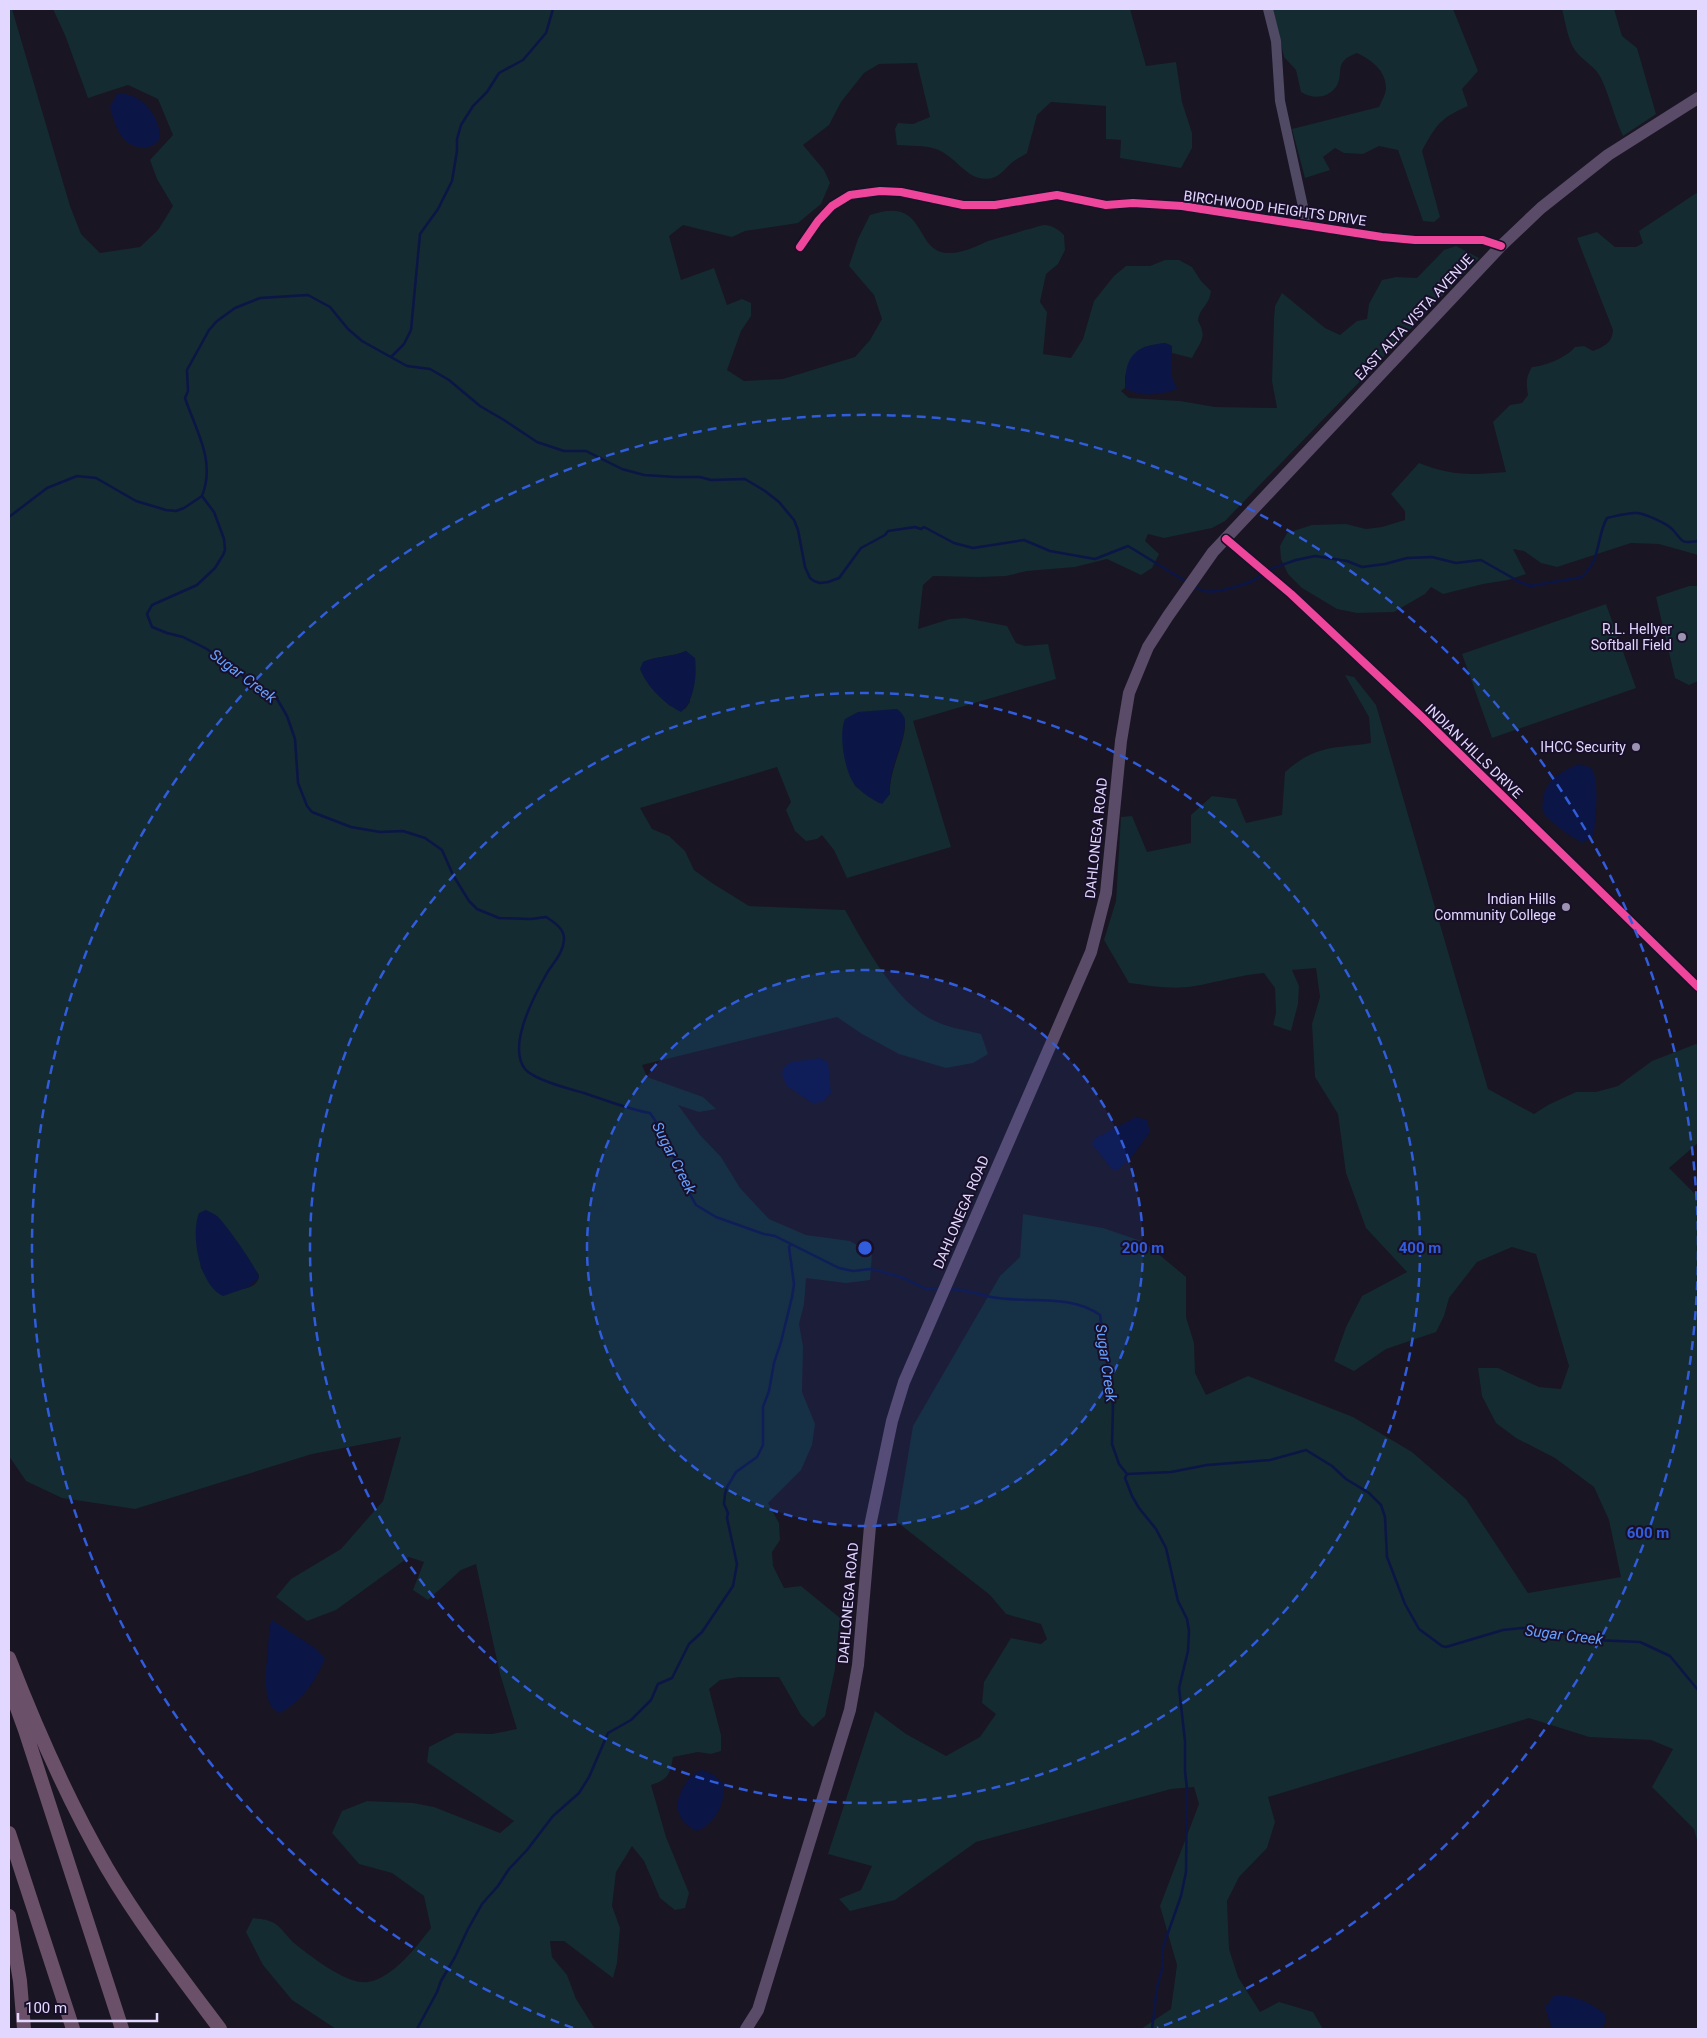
<svg xmlns="http://www.w3.org/2000/svg" width="1707" height="2038" viewBox="0 0 1707 2038" font-family="Roboto,sans-serif">
<rect width="100%" height="100%" fill="#1a1523"/>
<path fill="#132b31" fill-rule="evenodd" d="M9 9H12L70 206 81 234 100 253 140 247 158 230 173 206 157 179 150 160 173 135 158 99 128 85 88 98 65 35 53 9H1130L1146 66 1176 62 1182 102 1192 133V148L1181 168 1120 158 1121 140 1106 139V106L1051 102 1037 115 1027 153C1023 156 1018 158 1014 161 1006 167 1002 175 992 178 968 184 958 157 936 149 924 145 909 146 897 145L895 129 898 123 913 124 930 117 917 63 879 64 864 73 841 102 829 125 803 145 824 170 830 183 821 204 798 223 745 231 732 237 683 225 669 236 681 280 714 268 727 305 742 299 751 303V316L741 331 727 370 744 381 783 379 855 357 870 340 882 319 874 295 849 266 858 239 870 215C880 212 891 209 901 212 927 221 920 260 959 252 969 250 979 245 988 241 1001 237 1013 234 1025 230 1031 229 1038 226 1044 225 1052 225 1059 230 1064 235L1065 250 1058 264 1046 274 1040 302 1047 312 1043 354 1071 358 1083 339 1094 301 1114 276 1126 266H1150L1165 260H1179L1192 267 1201 281 1211 291C1209 307 1200 306 1198 321 1208 338 1200 342 1192 358L1172 353V346L1165 343 1144 347 1125 376V388L1121 391 1129 398 1180 401 1215 407 1277 408 1272 381 1274 319 1275 306 1282 293 1325 328 1340 335 1357 321 1367 319 1369 304 1382 280 1396 277 1417 278 1444 250 1456 246 1479 258 1225 521 1212 528 1164 538 1148 534 1145 541 1159 554 1152 568 1141 575 1107 559 1075 567 1027 571 1006 576 979 577 933 576 923 585 918 629 950 619 965 618 1007 626 1016 643 1025 646 1048 644 1056 679 913 721 951 847 847 878 834 850 822 835 817 839 806 841 795 831 786 810 791 802 777 767 640 808 652 829 669 836 685 851 694 870 712 883 749 906 845 910C864 944 894 999 929 1018 944 1027 965 1030 981 1034L988 1054 973 1063 946 1068 899 1054 862 1034 837 1017 642 1065 647 1077 703 1097 716 1109 699 1112 678 1105 700 1135 721 1157 740 1188 769 1219 806 1235 850 1241 872 1254 870 1280 846 1283 806 1278 804 1304 799 1324 803 1346 802 1392 815 1424 812 1445 801 1470 768 1503 779 1523 780 1540 772 1552 773 1566 784 1588 801 1586 840 1618 835 1669 825 1716 813 1727 801 1715 779 1677H739L720 1680 709 1689 721 1735V1751L711 1754 698 1752 673 1757C670 1774 669 1779 651 1785L666 1837 689 1893 685 1908 675 1910 660 1898 644 1861 632 1846 616 1872 612 1906 620 1928 617 1963 613 1978 564 1941H550L552 1957 567 1975 576 1999 595 2029H336L292 2000 263 1965 246 1932 253 1918C259 1919 267 1919 272 1922 280 1925 287 1937 294 1943 309 1955 348 1986 368 1982 393 1978 416 1947 431 1928L424 1896 392 1873 359 1864 332 1833 342 1811 367 1801 413 1803 434 1807 500 1833 514 1821 427 1762 429 1747 456 1733 492 1734 517 1729 500 1674 476 1564 461 1570 428 1600 413 1590 424 1562 409 1557 336 1610 307 1621 276 1597 291 1579 341 1549 383 1501 401 1437 312 1454 135 1509 62 1498 26 1481 9 1456ZM686 651 690 702 685 709 670 706 649 685 643 662C657 656 672 657 686 651ZM858 712H874L904 717C910 736 888 769 890 794L879 803 855 786 843 749ZM217 1216 259 1275C259 1294 226 1289 213 1288L201 1268 196 1233Z
M1273 9H1453L1478 71 1462 89 1468 106C1440 118 1436 125 1422 151L1440 217 1434 222 1423 221 1398 150 1379 146 1363 154 1344 153 1335 148 1323 157 1330 170 1305 178 1292 129 1379 107C1381 102 1386 94 1386 88 1386 70 1370 59 1357 53 1332 62 1345 73 1336 87 1327 99 1312 99 1301 92L1296 70 1284 57Z
M1562 9H1614L1622 36 1637 48 1656 114 1623 136C1614 117 1610 97 1601 78 1596 68 1587 63 1580 56 1568 45 1566 24 1562 9Z
M1698 192V555L1659 544 1631 543 1557 567 1541 563 1524 551 1513 549 1526 574 1508 580 1483 584 1443 594 1431 587 1425 594 1394 612 1357 613 1337 609 1302 588 1288 574 1281 559 1280 546 1287 533 1312 525 1346 524 1366 529 1382 527 1405 520V511L1391 494 1419 463C1451 476 1472 475 1506 472L1493 422 1510 405 1522 403 1528 395C1526 383 1526 377 1532 367 1546 366 1567 357 1575 347L1584 346 1593 351C1605 346 1612 343 1613 330L1577 238 1597 232 1615 247H1636L1643 243 1639 231Z
M1689 586H1698V681L1689 685 1675 678 1656 597Z
M1606 604 1636 688 1492 738 1462 654Z
M1345 675 1354 677 1376 705 1488 1089 1534 1114 1548 1105 1576 1092H1596L1618 1086 1652 1061 1696 1044 1698 1045V1143L1669 1168 1698 1197V1844L1694 1829 1652 1787 1673 1749 1651 1740 1589 1737 1529 1718 1268 1797 1275 1822 1267 1848 1239 1877 1227 1901 1229 1949 1238 1977 1260 2012 1279 2002 1313 2012 1323 2029H1141L1171 2009 1177 1965 1160 1906 1199 1804 1194 1787 1171 1789 976 1842 895 1900 850 1911 839 1899 861 1890 872 1866 828 1854 875 1711 906 1734 946 1756 980 1737 996 1714 982 1703 984 1682 1011 1638 1041 1644 1047 1639 1041 1624 1006 1614 990 1595 897 1522 913 1426 1000 1276 1020 1257 1023 1214 1103 1228 1144 1242 1186 1277V1317L1194 1343 1195 1373 1206 1395 1248 1376 1353 1417 1412 1452 1466 1499 1528 1593 1621 1577 1609 1520 1594 1487 1555 1458 1516 1438 1496 1423 1482 1396 1478 1368H1498L1539 1387 1561 1389 1569 1366 1536 1254 1512 1247 1477 1262 1449 1298 1444 1316 1436 1332 1386 1349 1354 1371 1334 1361 1346 1327 1362 1296 1407 1272 1366 1228 1346 1173 1338 1114 1315 1077 1312 1024 1320 997 1316 968 1292 970 1299 986 1298 1004 1291 1031 1273 1025 1276 1013 1275 988 1264 973C1240 975 1218 982 1195 986 1174 990 1151 986 1129 983L1104 940 1116 901 1121 817 1132 816 1147 852 1191 843V815L1212 796 1236 799 1246 823 1282 815 1285 772C1317 744 1333 749 1371 743L1369 717Z"/>
<path fill="#0b1646" d="M117 94C141 91 161 117 160 139 149 152 134 150 122 137 117 130 112 116 110 107Z
M1165 343 1172 346 1171 375 1177 389C1159 395 1142 398 1125 388 1125 356 1134 346 1165 343Z
M686 651 695 658C697 674 695 701 681 712 665 704 647 687 640 669L643 662C657 656 672 657 686 651Z
M897 709C901 712 905 716 905 722 904 747 888 768 890 794L882 804C873 800 862 793 856 786 845 775 838 734 845 719L858 712Z
M1579 764C1584 766 1591 766 1593 771 1599 782 1596 823 1593 836L1583 843C1570 836 1555 826 1545 815 1542 811 1542 806 1543 800 1545 780 1562 771 1579 764Z
M819 1058 828 1062 831 1093 823 1102 812 1103 786 1085 782 1073C786 1056 806 1063 819 1058Z
M1136 1117 1147 1120 1150 1132 1130 1159 1116 1171 1111 1168 1092 1144 1094 1139Z
M206 1210C210 1212 214 1214 217 1216 225 1223 258 1269 259 1278L249 1287 223 1296C200 1286 190 1235 199 1213Z
M272 1620 315 1648 325 1658C317 1680 301 1702 280 1713 256 1704 270 1651 269 1628Z
M702 1770 714 1775 724 1784C725 1803 716 1824 697 1831 685 1826 678 1817 677 1804 680 1791 688 1774 702 1770Z
M1555 1995C1572 1994 1593 2004 1605 2014L1606 2021 1602 2029H1552L1545 2007Z"/>
<g fill="none" stroke-linecap="round" stroke-linejoin="round">
<path stroke="#0b1646" stroke-width="2.5" d="M391 357 404 344 411 330 420 234 438 209 452 181 457 151V139L461 125 473 106 487 92 499 73 523 60 546 33 553 9
M202 496 214 512 224 539 225 550 223 555 215 568 197 585 152 605 147 614 152 627 167 633 183 637 205 648 232 665 247 680 276 697 287 716 295 739 298 783 307 806 312 812 351 827 380 832 403 831 425 838 442 850 453 875 469 901 477 909 499 918 531 919 546 917C554 922 565 929 564 940 563 953 554 962 547 973 535 994 507 1046 525 1069 534 1080 570 1089 584 1093 606 1100 627 1109 650 1113L667 1138 681 1178 696 1205 716 1217 764 1234 775 1236 839 1268 853 1271 870 1269 880 1271 904 1278 926 1289H939
M202 496C216 461 196 431 185 398L188 391 187 370 209 330 217 321 235 308 260 298 308 295 330 307 348 329 362 341 407 366 430 369 449 380 480 406 504 420 537 442 564 451H586L622 469 644 475 675 477H700L711 480 745 479 765 491 779 502 794 520 798 530 805 567 810 578 814 581 820 583 828 582 839 578 861 548 885 535 888 531 915 527 921 529 924 527 954 543 973 548 1024 540 1050 551 1095 559 1128 546 1187 582
M9 517 47 488 77 476 96 478 136 501 166 510 176 511 184 508 202 496
M1267 570 1296 560 1315 556 1347 561 1362 567 1385 564 1407 558 1432 557 1456 563 1481 560 1518 581 1530 586 1582 577C1602 558 1596 537 1607 518 1616 516 1629 512 1638 513 1647 515 1667 523 1673 530 1683 541 1680 544 1698 541
M1193 586C1197 588 1201 590 1205 591 1217 594 1254 583 1263 574
M949 1289C964 1289 977 1294 991 1297 1027 1304 1069 1293 1100 1315L1113 1406 1112 1444 1119 1464 1127 1474 1171 1472 1207 1465 1270 1460 1306 1450 1332 1466 1346 1479 1369 1493 1381 1505 1385 1517 1387 1557 1405 1604 1419 1629 1442 1646 1446 1647 1503 1630 1522 1628 1555 1631 1595 1640 1640 1642 1670 1656 1698 1690
M1127 1474 1125 1478 1132 1496 1139 1508 1156 1529 1166 1548 1178 1601 1187 1619 1189 1631 1188 1651 1179 1688 1185 1741V1771L1187 1789 1186 1872 1181 1896 1163 1947 1162 1969 1157 1988 1152 2029
M417 2029 437 1992 441 1981 455 1957 468 1929 482 1904 498 1886 509 1869 527 1850 553 1816 579 1793 589 1777 608 1733 631 1720 651 1700 658 1684 672 1678 689 1644 702 1632 733 1586 737 1564 727 1518 728 1513 724 1504 725 1494 727 1487 736 1472 757 1457 763 1445V1407L769 1391 774 1363 781 1342 792 1297 794 1284 789 1247 791 1244"/>
<path stroke="#504a64" stroke-width="10" d="M1268 9 1276 41 1280 101 1307 225
M800 247 818 221 832 206 850 195 880 191 901 192 963 205H995L1057 195 1106 205 1133 203 1182 206 1382 237 1415 240H1483L1501 246
M1226 539 1291 594 1423 718 1698 987"/>
<path stroke="#5a4b69" stroke-width="12" d="M746 2029 758 2010 850 1710 858 1665 870 1526 892 1421 904 1382 1091 952 1106 893 1121 741 1129 693 1148 647 1168 616 1213 552 1501 246 1541 208 1608 155 1698 98"/>
<path stroke="#6a5169" stroke-width="14" d="M9 1658C37 1730 68 1801 107 1868 140 1924 181 1977 220 2029
M9 1686 25 1730 122 2029
M9 1833 73 2029
M9 1916 20 1981 24 2029"/>
<defs>
<path id="cycleway" d="M800 247 818 221 832 206 850 195 880 191 901 192 963 205H995L1057 195 1106 205 1133 203 1182 206 1382 237 1415 240H1483L1501 246
M1226 539 1291 594 1423 718 1698 987"/>
</defs>
<use href="#cycleway" stroke="#180f29" stroke-width="11"/>
<use href="#cycleway" stroke="#ed469a" stroke-width="8"/>
</g>
<circle cx="865" cy="1248" r="278" fill="#315cdc" fill-opacity=".12"/>
<g fill="none" stroke="#315cdc" stroke-width="2.5" stroke-dasharray="9 6">
<circle cx="865" cy="1248" r="278"/>
<circle cx="865" cy="1248" r="555"/>
<path d="M573 2028A833 833 0 1 1 1157 2028"/>
</g>
<g fill="#9c93b2" stroke="#180f29" stroke-width="2">
<circle cx="1682" cy="637" r="5"/>
<circle cx="1636" cy="747" r="5"/>
<circle cx="1566" cy="907" r="5"/>
</g>
<g text-anchor="middle" dominant-baseline="central" stroke-width="4" stroke-linejoin="round" paint-order="stroke">
<g font-size="14" fill="#e2d7ff" stroke="#180f29">
<text transform="translate(1275 208) rotate(8)">BIRCHWOOD HEIGHTS DRIVE</text>
<text transform="translate(1414 317) rotate(-47)">EAST ALTA VISTA AVENUE</text>
<text transform="translate(1474 751) rotate(44)">INDIAN HILLS DRIVE</text>
<text transform="translate(1096 838) rotate(-84)">DAHLONEGA ROAD</text>
<text transform="translate(961 1212) rotate(-67)">DAHLONEGA ROAD</text>
<text transform="translate(848 1603) rotate(-85)">DAHLONEGA ROAD</text>
</g>
<g font-size="14" fill="#e2d7ff" stroke="#180f29" text-anchor="end">
<text x="1672" y="629">R.L. Hellyer<tspan x="1672" dy="16">Softball Field</tspan></text>
<text x="1626" y="747">IHCC Security</text>
<text x="1556" y="899">Indian Hills<tspan x="1556" dy="16">Community College</tspan></text>
</g>
<g font-size="15" font-style="italic" fill="#65a0ff" stroke="#180f29">
<text transform="translate(243 676) rotate(37)">Sugar Creek</text>
<text transform="translate(674 1158) rotate(63)">Sugar Creek</text>
<text transform="translate(1106 1363) rotate(82)">Sugar Creek</text>
<text transform="translate(1564 1635) rotate(7)">Sugar Creek</text>
</g>
</g>
<circle cx="865" cy="1248" r="8" fill="#315cdc" stroke="#180f29" stroke-width="2.5"/>
<g font-size="15" text-anchor="middle" font-weight="bold" fill="#315cdc" stroke="#180f29" stroke-width="4" stroke-linejoin="round" paint-order="stroke">
<text x="1143" y="1253">200 m</text>
<text x="1420" y="1253">400 m</text>
<text x="1648" y="1538">600 m</text>
</g>
<rect width="1707" height="2038" fill="none" stroke="#e2d7ff" stroke-width="20"/>
<path d="M18 2013v8h139v-8" fill="none" stroke="#e2d7ff" stroke-width="2.5"/>
<text x="25" y="2013" font-size="15" fill="#e2d7ff" stroke="#180f29" stroke-width="4" paint-order="stroke">100 m</text>
</svg>
